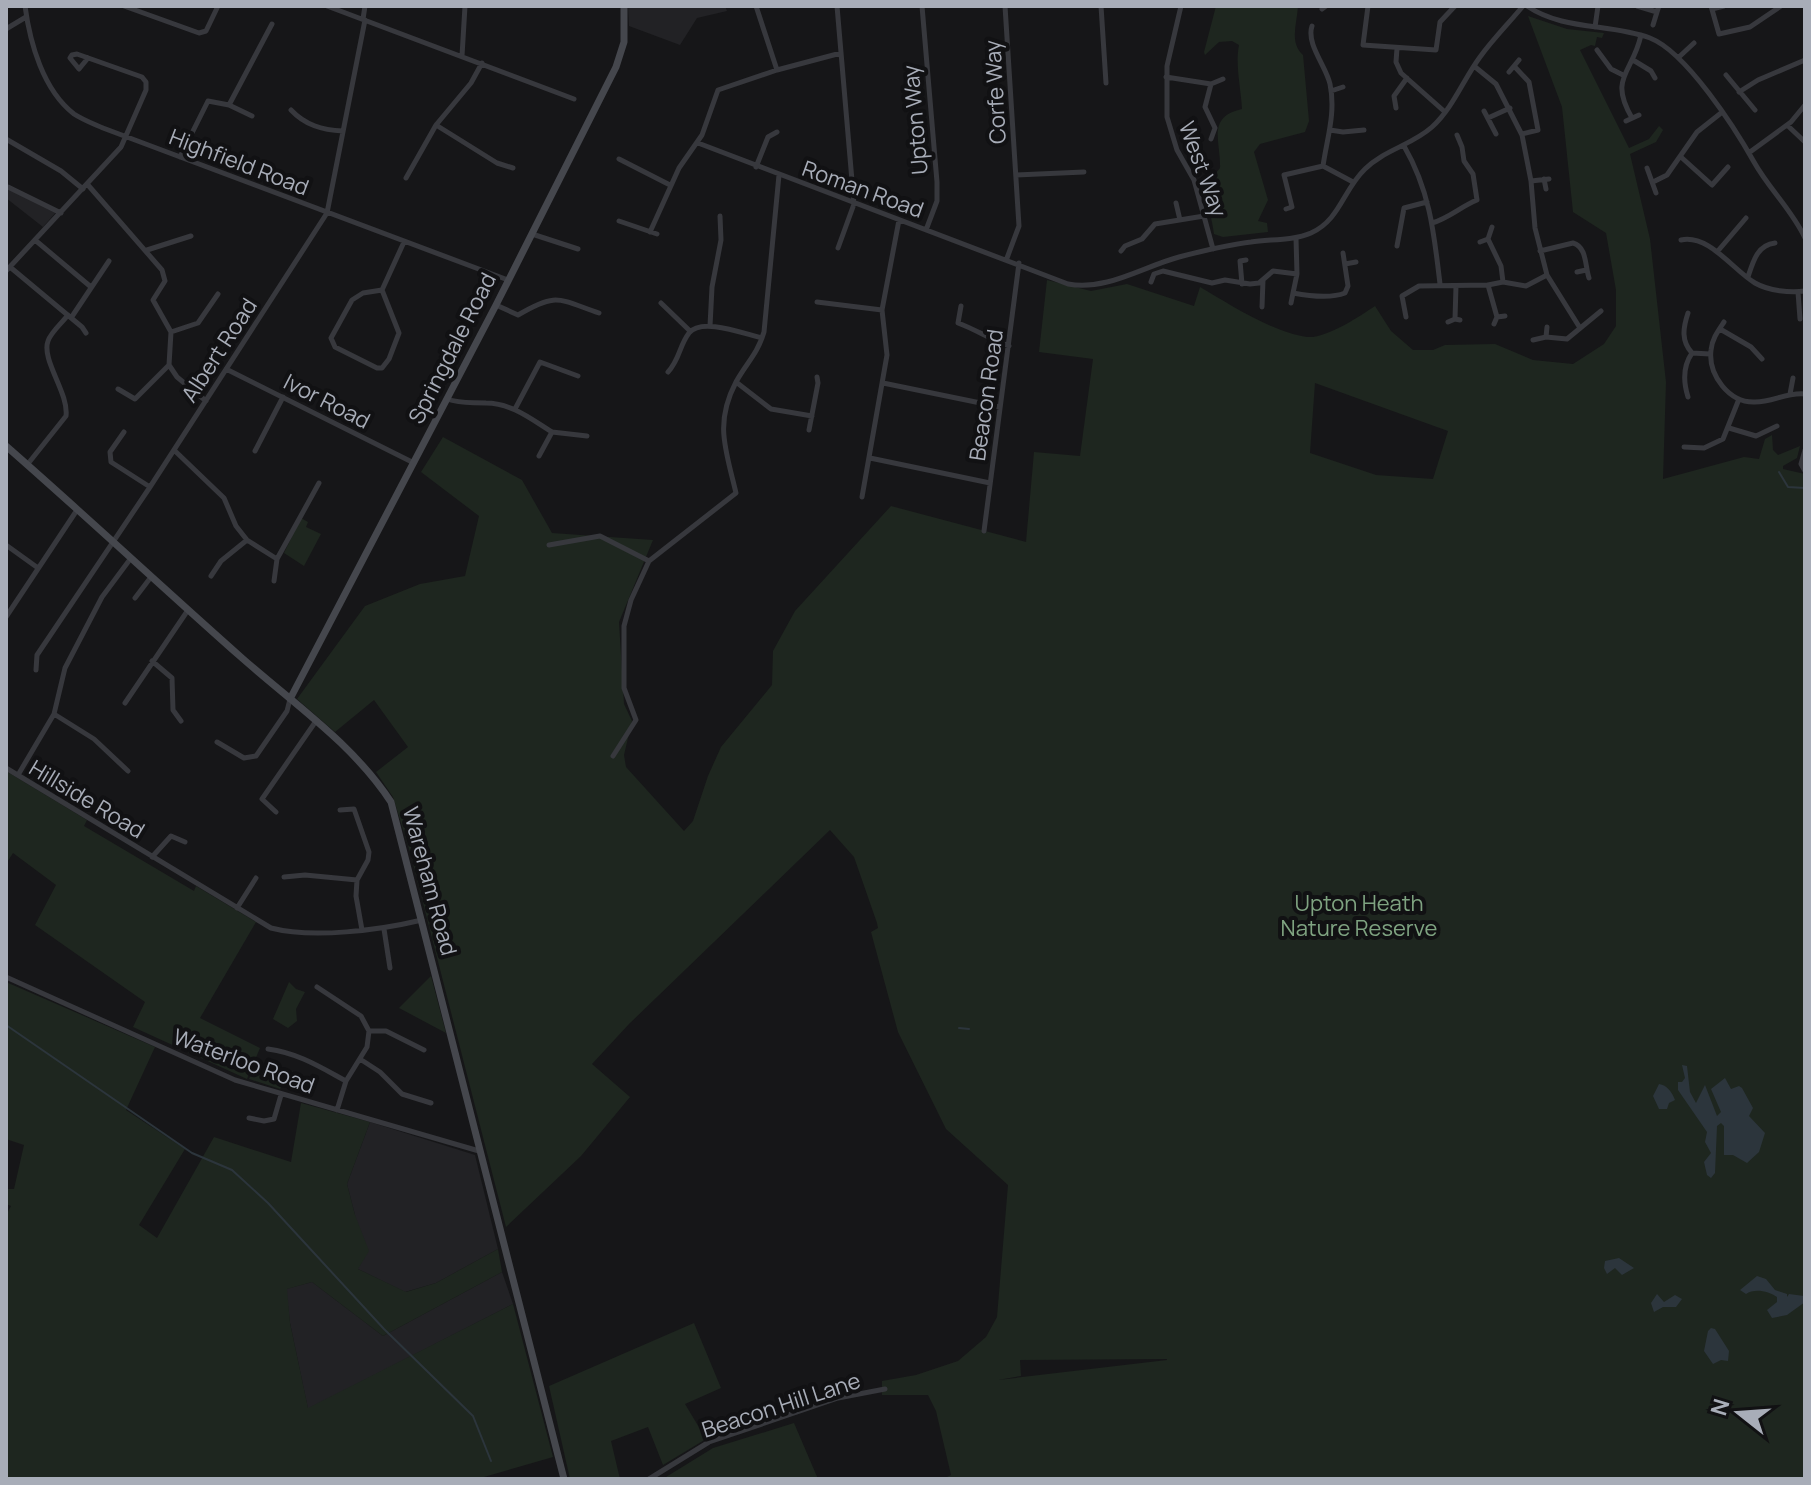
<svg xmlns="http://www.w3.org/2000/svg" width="1811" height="1485" viewBox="0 0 1811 1485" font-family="Manrope,sans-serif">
<rect width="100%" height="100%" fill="#161618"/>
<path fill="#222225" d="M628 6H725L727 11 697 18 680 45 629 26Z
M6 185 8 187 57 211 43 227 6 198Z
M370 1122 475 1155 498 1249 436 1283 405 1292 358 1269 355 1215 347 1184Z
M502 1272 513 1304 308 1409 290 1323 286 1289 312 1282 383 1336Z"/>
<path fill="#1e261f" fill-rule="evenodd" d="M1216 6H1298C1297 24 1289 42 1303 55L1309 121 1305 132 1260 144 1254 152 1268 200 1258 221 1267 223 1268 232 1223 237 1214 234C1210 204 1199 192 1220 168 1221 142 1206 117 1242 109 1241 88 1235 65 1239 45L1232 41 1219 42 1205 55 1204 52Z
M1528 16 1567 29 1604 33 1602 38 1597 37 1595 46 1591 45 1580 50 1629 148 1649 139 1659 126 1663 130 1656 142 1630 154 1650 239 1666 382 1663 479 1744 457 1759 459 1765 439 1772 435 1773 450 1778 455 1800 446 1797 458 1783 466V469L1805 474V1479H943L951 1475 936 1411 928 1395H882V1381L916 1375 958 1361 986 1337 997 1317 1008 1185 946 1129 898 1032 871 932 878 928 877 923 854 857 830 830 629 1024 592 1064 630 1097 581 1156 506 1227 410 852 393 797 376 772 408 747 374 700 335 732 297 699 365 606 420 584 465 576 479 516 421 472 443 437 522 480 552 533 653 540 619 622 624 704 632 721 624 755 626 767 684 831 693 821 708 776 721 747 772 685 773 651 795 611 891 506 1026 542 1034 452 1080 456 1093 359 1039 352 1047 280 1091 291 1127 284 1194 306 1200 287C1229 304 1274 333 1307 337 1326 339 1360 316 1375 306L1391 331 1413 350H1433L1445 345 1495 344 1533 360 1573 364 1604 344 1616 326V290L1606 233 1573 212 1562 107ZM1315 383 1448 431 1433 479 1376 475 1310 453ZM1167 1359V1360L998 1380 1021 1376 1020 1360Z
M301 518 308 522 306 527 321 534 304 566 284 553Z
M6 771 87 820 84 826 194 891 196 886 256 922 200 1018 260 1048 247 1079 133 1027 145 1002 35 925 56 885 13 853 6 864Z
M431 976 446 1033 399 1008Z
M6 982 155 1047 126 1110 185 1149 139 1225 157 1238 214 1137 291 1162 301 1103 370 1122 347 1184 355 1215 369 1251 358 1269 406 1292 436 1283 498 1249 502 1272 383 1336 312 1282 287 1289 290 1323 308 1408 513 1304 553 1457 477 1479H6V1215L11 1206 6 1204V1189H14L24 1145 6 1139Z
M289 982 296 989 305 992 296 1009 297 1021 288 1028 273 1019Z
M293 1071 280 1089 249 1079 252 1073C266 1075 281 1079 293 1071Z
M694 1323 721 1388 685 1404 706 1439 663 1465 648 1427 611 1441 620 1479H570L549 1386Z
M794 1423 818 1479 666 1477 713 1448Z"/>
<path fill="#2c353c" d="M1682 1065 1687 1066 1690 1092 1696 1103 1705 1085 1717 1116 1721 1112 1711 1089 1725 1078 1731 1089 1739 1086 1742 1088 1753 1108 1749 1116 1765 1133 1759 1152 1747 1163 1733 1155H1724V1126L1721 1123 1717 1126 1715 1173 1711 1178 1707 1175 1704 1162 1711 1153 1705 1142 1707 1132 1678 1090V1082H1682L1685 1078Z
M1659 1084C1667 1085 1672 1092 1675 1100L1669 1103 1667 1109H1659L1653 1096Z
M1619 1258 1634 1268 1622 1275 1615 1268 1607 1274 1604 1268 1605 1261Z
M1757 1276 1766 1279 1775 1290 1787 1294V1297L1789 1294 1804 1296 1805 1302 1787 1315 1772 1318 1767 1310 1777 1302V1297C1769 1291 1754 1288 1746 1294L1740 1290Z
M1657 1294 1664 1302 1675 1295 1682 1299 1676 1307H1663L1654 1312 1651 1303Z
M1711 1328 1715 1329 1729 1351 1728 1361 1721 1360 1713 1364 1704 1351 1708 1331Z"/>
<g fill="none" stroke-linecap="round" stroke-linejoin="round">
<path stroke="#2c353c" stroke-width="2" d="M1779 472 1788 487 1805 488
M6 1025 192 1153 232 1170 268 1203 384 1329 473 1416 491 1461
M959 1028 969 1029"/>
<path stroke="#37383d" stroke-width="5" d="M25 6C30 43 43 90 74 114 83 120 94 124 103 128L508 280
M124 6 199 33 206 31 218 6
M327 6 574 99
M756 6 777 70
M837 6 854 204
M922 6 937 182V201L926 230
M1005 6 1019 226 1007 258
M1101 6 1106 83
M1181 6 1167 66V117L1177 150 1194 180 1213 249
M1368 6 1363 45 1436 50 1440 22 1455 6
M1527 6C1564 31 1609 23 1650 38 1686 52 1735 128 1754 162 1769 189 1792 210 1805 238
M1637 6 1657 12 1659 6
M1711 6 1719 34 1750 27 1781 6
M1322 9 1326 6
M1712 9 1724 6
M363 19 365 6
M1653 25 1657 12
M1312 26C1306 44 1326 66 1330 84 1336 113 1327 138 1323 166
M1595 27 1598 6
M6 29 26 17
M1397 48 1396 62 1401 73 1445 112
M1597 50 1611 69 1623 75
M462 56 465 6
M1679 57 1694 43
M1633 60 1651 71 1655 78
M1474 66 1496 84 1522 135 1531 181 1535 228 1547 275 1580 328
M1514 66 1529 82 1538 130 1522 134
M1509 72 1519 60
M1726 75 1755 110
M1166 77 1211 84 1223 79
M1331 91 1343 87
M1739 92 1758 80 1805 60
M229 105 252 116
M1396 108 1394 96 1407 78
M291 110C305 125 322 130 343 131
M1484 111 1496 134
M1488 118 1510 108
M1632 118C1608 77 1633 73 1641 35
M1626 121 1639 115
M436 125 497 163 513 168
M1787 125 1805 142
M1330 130 1343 132 1364 130
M6 139 61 171 83 189
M1211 139 1215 128 1205 107 1211 84
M698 143 1068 284C1107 291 1142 267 1179 257 1202 251 1226 245 1251 242 1270 239 1292 241 1311 233 1340 220 1343 190 1365 169 1384 150 1412 145 1432 127 1453 108 1463 80 1480 57 1493 39 1509 23 1523 6
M1404 146C1430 191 1434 233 1440 284
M1750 152 1791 122 1805 105
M180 157 208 101 229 105 272 24
M1681 157 1712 185 1728 167
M619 159 670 185
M756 167 768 137 777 132
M1647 168 1656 193
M1016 175 1084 172
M406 178 436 125 471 83 482 63
M1544 179 1546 189
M1531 181 1549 179
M1653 182 1667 175 1697 132 1721 113
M88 185 162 270 165 281 153 300 171 332 169 365 177 377 206 401
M8 187 61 213
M1176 203 1180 220
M1286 209 1292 207 1284 175 1323 166 1353 182
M619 221 657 234
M1432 223C1449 218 1460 207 1477 200L1473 174 1464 161 1462 147 1457 135
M650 232 679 168 702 135 718 90 777 70 841 53
M532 234 578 249
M1296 238 1297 274 1293 293C1309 296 1330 299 1345 293L1348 286 1343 253
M1488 239 1501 266 1503 282
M35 240 91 287
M1681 240C1709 234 1733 270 1755 283 1769 291 1790 293 1805 291
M1480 242 1488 239 1492 227
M1397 246 1404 208 1427 202
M838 248 854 204
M147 250 191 236
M1121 251 1125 246 1142 239 1155 224 1204 216
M1540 251 1573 243C1587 247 1585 266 1589 278
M1717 252 1746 218
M1345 264 1356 262
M10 267 82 327 86 333
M6 271 121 147 146 90V82L142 77 77 54 72 55 70 58 79 69 88 58
M1577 272 1586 270
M1748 277C1753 262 1757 245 1775 243
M1151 282 1154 274 1163 271 1212 283 1225 280 1250 284 1259 283 1273 271 1297 274
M1242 284 1240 261 1246 260
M1488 285 1497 317
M382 290 399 333 389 359 382 368H377L335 347 331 338 352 300 363 293 382 290 404 242
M1798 292 1800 319
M817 302 882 310
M661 303 690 331
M1291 303 1293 293
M496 305 518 315C557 292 558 299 599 313
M961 306 958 323C977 330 991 340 1009 346
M1262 307 1263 280
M1688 313C1683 328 1681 341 1692 353L1710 354
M1406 317 1402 296 1419 286 1488 285 1503 282 1526 286 1547 275
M71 318 109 261
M1455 319 1456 286
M1448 322 1455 319 1460 320
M1724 322C1718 331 1712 339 1711 350 1708 375 1729 403 1755 402 1773 402 1787 392 1805 394
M1494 324 1497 317 1505 316
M710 326 712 287 721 240 720 216
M1720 329 1751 347 1762 359
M171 332 198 323 218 294
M1546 337 1567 339 1601 311
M1533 340 1546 337 1547 327
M226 369 414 463
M668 372C680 359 679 346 689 333 702 317 744 334 762 338
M736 382 771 409 812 416
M883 383 1000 407
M118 389 135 399 169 365
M1790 394 1793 378
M1688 397C1683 381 1683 366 1692 353
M447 399C461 404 471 402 486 403 511 403 531 419 552 432L539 456
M515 409 540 362 578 376
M1729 428 1756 436 1777 426
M809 430 818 383 817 377
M124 432 110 452 111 462 150 487
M552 432 587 436
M1684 447 1704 448 1723 439 1739 399
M174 450 224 498 236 526 247 540 221 561 211 576
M1805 450 1801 464 1805 471
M255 451 283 397
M870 458 990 483
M27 465 66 416C69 393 41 360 48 341 51 332 62 323 68 315
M862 497 887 355 882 310 899 220
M984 531 1019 263
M247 540 277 559
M6 545 38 568
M549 545 600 536 649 561 736 493C726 450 714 424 736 382 747 362 757 355 764 332L779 175
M274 581 277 559 319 483
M135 598 151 577
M6 617 77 510
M152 661 172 678 173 710 181 721
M36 670 37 655 150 487 327 213 365 20
M125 703 188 610
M54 714 94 739 128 771
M217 742 244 758 256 756 287 711 290 699
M613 756 636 720 624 688V626L631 600 649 561
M6 768 271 928C313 939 380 930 422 920
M18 775 54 714 65 668 102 597 131 558
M340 810 354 809 369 852 368 860 357 880 356 896 362 930
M276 812 262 799 316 721
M152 857 171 836 185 842
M284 877 305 875 357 880
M237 908 256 878
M384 929 390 968
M6 977 235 1080 479 1151
M317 987 361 1016 369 1031 367 1047 346 1081 337 1110
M369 1031H386L424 1050
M268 1049C298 1053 320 1067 346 1081
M360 1059 380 1072 402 1094 431 1103
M249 1118 264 1121 274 1119 281 1095
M649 1479 709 1442 838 1398 885 1389"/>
<path stroke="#45474d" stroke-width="7" d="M6 446C86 516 163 588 242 658 294 704 353 744 391 802L564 1479
M290 699 496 305 616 67 624 42V6"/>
</g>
<g text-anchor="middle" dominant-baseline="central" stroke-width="8" stroke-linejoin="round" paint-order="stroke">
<g font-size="22" fill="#a8adb8" stroke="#111113">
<text transform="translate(995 92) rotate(-93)">Corfe Way</text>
<text transform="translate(915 120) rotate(-95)">Upton Way</text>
<text transform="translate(239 162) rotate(21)">Highfield Road</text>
<text transform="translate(1203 169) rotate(70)">West Way</text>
<text transform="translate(863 189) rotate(20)">Roman Road</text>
<text transform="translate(452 348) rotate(-63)">Springdale Road</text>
<text transform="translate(219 350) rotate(-57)">Albert Road</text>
<text transform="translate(986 395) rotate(-82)">Beacon Road</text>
<text transform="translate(327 401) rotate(27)">Ivor Road</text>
<text transform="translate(87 799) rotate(31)">Hillside Road</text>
<text transform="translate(430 881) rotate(75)">Wareham Road</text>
<text transform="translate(244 1061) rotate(20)">Waterloo Road</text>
<text transform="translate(781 1405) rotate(-18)">Beacon Hill Lane</text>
</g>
<g font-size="22" fill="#7fa381" stroke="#111113">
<text x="1359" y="903">Upton Heath<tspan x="1359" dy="25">Nature Reserve</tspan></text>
</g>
</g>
<rect width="1811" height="1485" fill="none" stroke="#a8adb8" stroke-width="16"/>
<g transform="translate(1739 1413) rotate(287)" stroke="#111113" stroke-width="6" paint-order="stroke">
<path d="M0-6L14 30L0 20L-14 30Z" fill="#a8adb8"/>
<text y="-12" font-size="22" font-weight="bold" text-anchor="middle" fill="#a8adb8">N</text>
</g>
</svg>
